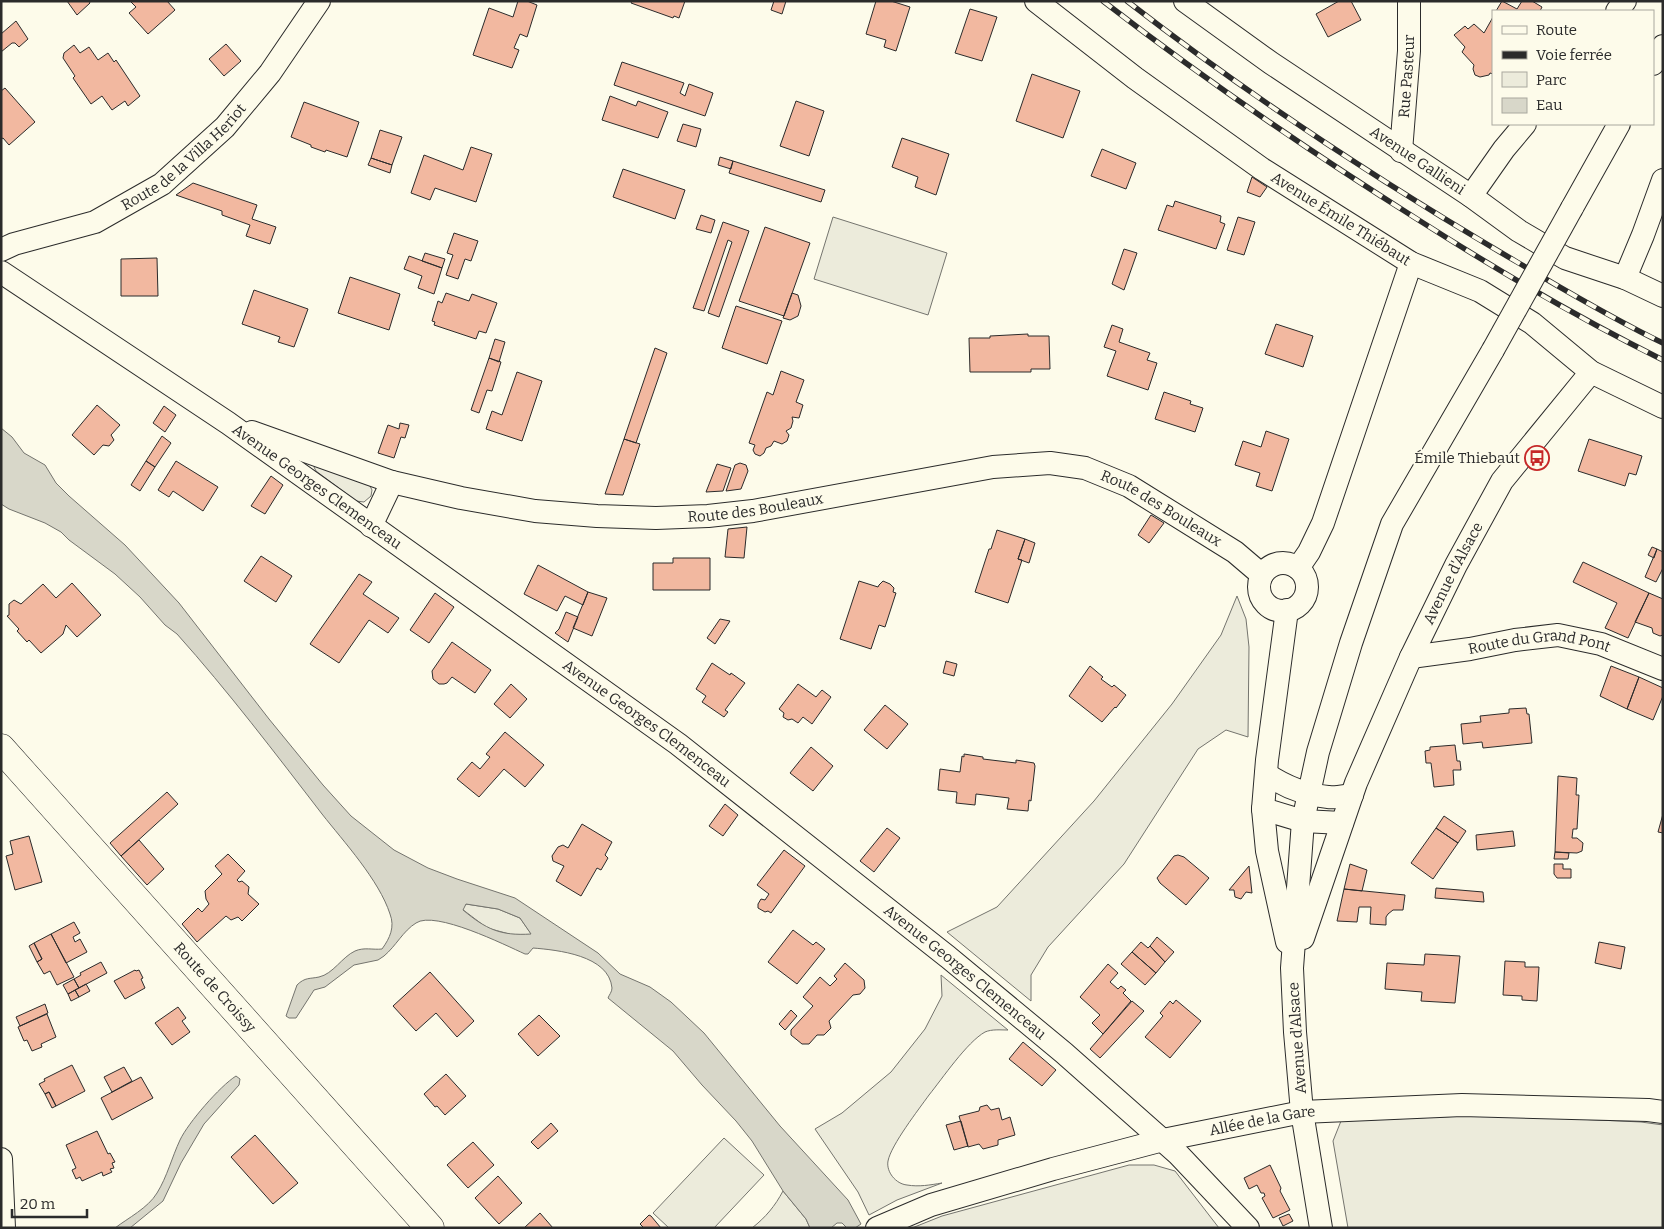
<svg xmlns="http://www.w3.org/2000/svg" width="1664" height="1229" viewBox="0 0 1664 1229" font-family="Bitter,serif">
<rect width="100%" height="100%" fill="#fdfbea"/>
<path fill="#ecebdb" stroke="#74746e" d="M833 217 947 253 928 315 814 279Z
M315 465 369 484 372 490 371 496 364 502 356 501 316 471 314 467Z
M1237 596 1246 619 1249 647 1248 737 1226 730 1198 749 1124 864 1048 947 1031 975V1001L947 932 997 907 1094 801 1172 704 1221 635Z
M466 904 498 909 520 918 532 935H513L487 928 462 909Z
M941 975 1008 1030C1000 1030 992 1029 985 1032 967 1042 942 1079 929 1095 919 1109 891 1145 888 1161 886 1172 896 1184 907 1185 919 1187 930 1185 942 1183L897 1200 869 1215 858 1192 815 1129 842 1113 891 1072 925 1029 942 996Z
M1489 1115 1641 1122 1663 1125V1228H1348L1333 1141 1341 1121Z
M724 1138 764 1175 714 1228H669L653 1213Z
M1129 1165H1154L1175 1171 1219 1228H912L942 1216Z
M783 1191 806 1219 810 1228H752C766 1217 775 1206 783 1191Z"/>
<path fill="#d8d7c9" stroke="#74746e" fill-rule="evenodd" d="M1 428 12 437 24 453 45 465 56 483 69 496 125 545 179 603 269 719 323 785 351 816 394 850 428 868 457 879 515 898 598 953 620 974 650 987 671 1002 704 1033 780 1126 848 1200 861 1224 855 1228H847L842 1223H837L831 1228H810L806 1219 783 1191 752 1141 736 1121 702 1085 673 1051 608 998C609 995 612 992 612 988 609 955 557 950 533 948L528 954H525C505 945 435 910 416 923 403 931 396 946 384 956L378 960 354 965 325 987 314 990 296 1018H289L286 1016 297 985C305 977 310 979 319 977 333 974 342 957 355 951 364 947 373 950 382 949 390 938 395 927 390 914 379 880 344 842 322 814 275 753 228 691 177 634L165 625 140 597 115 574 69 540 61 532 45 523 9 509 1 504ZM466 904 498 909 520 918 531 934C500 936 486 929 463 910Z
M236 1076 240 1079 239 1085 204 1124 181 1163 163 1201 130 1228H115C128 1218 148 1208 157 1193 167 1177 172 1157 180 1140 188 1123 220 1086 236 1076Z"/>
<path fill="#f2b8a0" stroke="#2b2b2b" d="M67 1H89L90 3 77 15Z
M130 1H167L175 10 148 34 129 13 136 7Z
M518 1H527L537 5 527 37 520 34 514 48 519 50 512 68 473 55 489 8 513 17Z
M632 1H685L679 18 674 16 673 18 631 3Z
M774 1H786L782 14 771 10Z
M876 1H891L910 7 896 51 884 47 886 40 866 34Z
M1339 1H1351L1361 20 1328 37 1316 14Z
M1502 1 1517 9 1522 1H1532L1542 7 1540 11H1496Z
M970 9 997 17 982 61 955 53Z
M1493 17V74L1490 73 1489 75 1480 77 1475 75 1473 69 1474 65 1462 52 1465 47 1454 35 1465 26 1468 29 1474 24 1484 33Z
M16 21 28 39 19 47 15 43H12L1 52V34Z
M226 44 241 61 224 76 209 59Z
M74 45 80 53 89 47 98 60 108 53 114 62 116 60 140 96 128 106 125 101 112 110 102 96 91 104 73 78 75 76 63 58 64 53Z
M622 62 684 83 680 93 685 96 689 84 713 93 705 116 614 85Z
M1032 74 1080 91 1063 138 1016 121Z
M5 88 35 122 9 145 3 138 1 139V91Z
M610 96 636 106 638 101 668 112 658 138 602 120Z
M796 101 824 111 809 156 780 146Z
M304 102 359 122 347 157 326 150 325 152 311 147V145L291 137Z
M683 124 701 129 696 147 677 141Z
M380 130 402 137 392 165 371 158Z
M902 138 949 154 936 195 915 187 918 177 892 167Z
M471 147 492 154 476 202 435 188 430 200 411 193 424 155 463 170Z
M1102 149 1136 163 1126 189 1091 176Z
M720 157 733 161 731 169 718 165Z
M371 158 392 165 390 173 368 165Z
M733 161 825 190 821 202 729 173Z
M623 169 685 190 675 219 613 197Z
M1252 177 1267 187 1260 197 1247 192Z
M193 183 257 205 252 219 276 227 270 244 246 236 250 225 222 215V211L176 195Z
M1175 201 1221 216 1220 222 1225 224 1216 249 1158 230 1167 205 1173 207Z
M701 215 715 220 711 233 696 229Z
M1238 217 1255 222 1244 255 1227 250Z
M723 222 749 231 719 317 708 313 732 242 728 240 704 311 693 308Z
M765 227 810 243 784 316 739 301Z
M454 233 478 241 471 261 465 259 458 279 446 275 453 255 447 253Z
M1124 249 1137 253 1124 290 1112 284Z
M425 253 445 259 442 268 422 261Z
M409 256 442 268 434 294 418 288 422 276 404 269Z
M157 258 158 296H121V259Z
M350 277 400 294 389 330 338 313Z
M254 290 308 309 294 347 278 342 280 337 242 324Z
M446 293 469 301 472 294 497 303 486 333 479 331 476 339 434 325 435 322 432 321 438 301 442 303Z
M792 293 798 295 801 306 798 316 790 320 783 318Z
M736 306 782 321 767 364 722 348Z
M1276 324 1313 336 1303 367 1265 354Z
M1112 325 1123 329 1119 342 1150 353 1147 360 1157 363 1148 390 1107 376 1116 351 1104 347Z
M1028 334V336H1049L1050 369H1031V372H970L969 338H990V336Z
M495 339 505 342 499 362 489 358Z
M655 348 667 353 636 443 624 439Z
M489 358 501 362 492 391 487 390 479 413 471 410Z
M781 371 804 380 796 402 803 405 799 418 792 417 793 421 791 428 786 431 789 435 787 441 782 444 774 441 771 446 766 448 764 453 760 456 755 454 753 450 755 445 749 443 767 392 773 395Z
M517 372 542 381 522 441 486 429 492 411 502 415Z
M1164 392 1191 401 1190 404 1203 408 1195 432 1155 419Z
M97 405 120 425 111 435 114 440 109 446 103 445 94 455 72 435Z
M164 406 176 415 165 432 153 423Z
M400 423 409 425 405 438 401 437 394 458 378 453 388 425 399 429Z
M1266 431 1289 439 1272 491 1256 486 1260 473 1235 465 1243 441 1261 447Z
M162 436 171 443 155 467 146 461Z
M624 439 640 444 623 495 605 494Z
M1589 439 1642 456 1636 475 1629 473 1625 486 1578 471Z
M146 461 155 467 140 491 131 485Z
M176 461 218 487 203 511 173 491 169 497 158 490Z
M740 463 746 465 748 471 741 489 726 491 735 465Z
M717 464 731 468 723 491 706 492Z
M271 476 283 485 265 514 251 506Z
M1151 515 1164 523 1149 543 1138 535Z
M747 527 744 558 725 557 728 529Z
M997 530 1025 539 1018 559 1022 560 1008 603 975 592 989 549H991Z
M1025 539 1035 543 1029 563 1018 559Z
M1652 547 1657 549 1654 558 1648 555Z
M1657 549 1663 552V568L1656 582 1645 577Z
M261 556 292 576 276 602 244 581Z
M673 558H710V590H653V563H673Z
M1583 562 1649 593 1628 638 1605 628 1617 603 1573 582Z
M538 565 588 592 583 605 565 596 557 611 524 594Z
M359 574 372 582 363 594 399 618 388 633 369 620 339 663 310 644Z
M859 581 878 587 879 585 883 581 890 584 894 588 893 592 896 593 885 627 879 625 871 649 840 639Z
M72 583 101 615 77 637 66 625 63 634 41 653 29 640 27 642 17 631 19 629 7 616 9 615V604L14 600 21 604 43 584 56 598Z
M588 592 607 598 592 636 573 628Z
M435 593 454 607 429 643 410 630Z
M1649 593 1663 599V635L1660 636 1653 633 1652 628 1635 622Z
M566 612 578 617 568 642 555 633 559 629Z
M720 619 730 621 715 644 707 638Z
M452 642 491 670 475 693 452 677 447 683 444 684H439L433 679 432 671Z
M946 661 957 664 954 676 943 673Z
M712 663 730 675 731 673 745 683 725 710 728 712 724 717 702 702 706 696 696 689Z
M1090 666 1103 677 1101 679 1112 687 1114 685 1126 695 1116 708 1115 707 1102 722 1069 696Z
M1611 666 1639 677 1627 709 1600 696Z
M1639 677 1663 688V696L1653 720 1627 709Z
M511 684 527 699 510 718 494 704Z
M798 684 816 697 822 690 831 697 812 724 803 717 798 723 792 719 788 720 783 717 784 713 779 709Z
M885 705 908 724 887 749 864 730Z
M1526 708 1527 714H1529L1532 743 1483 748 1482 742 1463 744 1461 724 1481 722 1480 716 1509 713V709Z
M505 732 544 765 525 787 504 769 479 797 457 779 472 762 480 769 490 757 486 754Z
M1455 745 1457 761H1460L1461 770H1453L1454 785 1434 787 1431 763H1426L1425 751 1430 750V747Z
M811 747 833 766 813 791 790 773Z
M964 754 983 757V759L1016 763V760L1034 763 1035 766 1031 801 1029 800 1028 811 1007 809 1009 798 976 794 975 805 956 803 957 792 938 790 940 769 960 772 962 756 964 757Z
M1558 776 1577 778 1576 795H1579L1577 829H1573L1572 838H1577L1583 843 1582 851 1577 853 1555 852Z
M167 792 178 804 121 856 110 843Z
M725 804 738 815 723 836 709 826Z
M1663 814V833L1658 832Z
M1444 816 1466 831 1458 843 1436 828Z
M582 824 612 842 605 855 608 858 601 870 597 868 581 896 556 881 564 866 553 861 552 856 558 847 563 845 568 848Z
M887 828 900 838 874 872 860 861Z
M1436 828 1458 843 1433 879 1411 863Z
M1513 831 1515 846 1477 850 1476 835Z
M29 836 42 882 15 890 6 856 13 854 10 841Z
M139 840 164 869 147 885 121 856Z
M784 850 805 866 771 913 768 911 765 912 758 908V904L761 899 765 900 769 894 757 885Z
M1555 852 1569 853 1568 859H1554Z
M228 854 245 871 237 880 239 882 242 881 249 887 248 894 259 904 242 921 238 917 231 920 226 916 197 942 182 924 198 908 202 912 209 904 206 899 205 891 222 874 215 866Z
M1178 855 1184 857 1209 878 1186 905 1160 883 1157 878 1174 856Z
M1350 864 1367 870 1362 891 1344 889Z
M1554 864H1563V869H1571V878H1557L1554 874Z
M1249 866 1252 893 1246 892 1241 899 1235 897 1234 890H1229Z
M1436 888 1483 892 1484 902 1435 898Z
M1344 889 1405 895 1403 910H1393L1388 914 1386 917V925L1370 924 1371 907H1359L1357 922 1337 921Z
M74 922 80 933 73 937 75 942 80 939 87 952 66 963 51 934Z
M793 930 813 945 816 942 825 949 797 984 768 962Z
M51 934 74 977 57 985 50 971 44 974 37 962 42 959 34 943Z
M1157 937 1174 952 1165 962 1150 946Z
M1141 942 1148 948 1150 946 1165 962 1156 973 1132 952Z
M1599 942 1625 947 1621 969 1595 963Z
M34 943 42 959 37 962 29 946Z
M1132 952 1156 973 1145 985 1121 964Z
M1425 954 1460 956 1455 1003 1421 1001 1422 992 1385 989 1387 963 1424 965Z
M1505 961 1525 962V967H1539L1537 1001 1522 1000V996L1503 995Z
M101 962 107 973 79 988 74 979 81 975 80 973Z
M845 963 864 980 865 988 860 994 853 995 829 1021 831 1028 824 1035H817L809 1044H802L791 1035V1030L813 1006 803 997 820 977 830 986 837 979 834 976Z
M1108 964 1118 973 1110 982 1118 989 1121 986 1126 990 1123 993 1131 1001 1103 1034 1092 1023 1100 1015 1080 997Z
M135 970 136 971 139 970 143 978 141 979 145 988 125 999 114 981Z
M430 972 474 1021 457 1037 436 1013 416 1031 393 1006Z
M74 979 79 988 68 994 63 985Z
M86 984 90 991 79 997 75 990Z
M75 990 79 997 71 1001 68 994Z
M1176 1000 1201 1021 1170 1058 1145 1037 1163 1016 1160 1013 1170 1001 1173 1004Z
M1132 1001 1144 1011 1100 1058 1090 1049Z
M45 1004 48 1013 20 1026 16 1017Z
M178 1007 186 1018 182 1021 190 1032 172 1045 155 1023Z
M791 1010 797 1016 785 1030 779 1024Z
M47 1014 56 1037 41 1044 42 1047 32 1051 27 1040 24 1041 18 1027Z
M539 1015 560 1036 538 1056 518 1034Z
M1023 1042 1056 1070 1042 1086 1009 1059Z
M72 1065 85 1091 56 1106 49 1092 45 1094 39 1084 45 1081 44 1079Z
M124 1067 132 1081 112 1092 104 1077Z
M446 1074 466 1096 445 1115 437 1106 435 1107 424 1094Z
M141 1077 153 1098 112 1120 101 1098Z
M49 1092 56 1106 52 1108 45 1094Z
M987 1105 991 1110 999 1108 1002 1120 1010 1117 1015 1135 998 1140V1145L983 1149 979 1144 968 1147 959 1116 979 1111 980 1107Z
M961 1121 968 1146 954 1150 946 1125Z
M551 1123 558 1131 538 1149 531 1142Z
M97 1131 108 1154 110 1153 115 1162 112 1163 114 1168 110 1169 112 1172 103 1176 102 1172 82 1181 80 1177 76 1179 72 1170 76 1168 66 1145Z
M255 1135 298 1183 273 1204 231 1157Z
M473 1142 494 1165 468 1188 447 1165Z
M1270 1165 1281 1188 1280 1191 1290 1210 1273 1218 1262 1198 1265 1196 1264 1193H1261L1257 1185 1249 1189 1244 1178Z
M498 1176 522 1203 499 1224 475 1198Z
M540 1213 553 1228H524Z
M1289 1214 1293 1221 1283 1226 1279 1218Z
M649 1215 651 1216 661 1228H644L640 1224Z"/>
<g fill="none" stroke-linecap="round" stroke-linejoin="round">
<defs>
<g id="street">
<path id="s1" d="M1036 1 1135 78 1262 169 1411 263 1480 291 1532 323 1591 372 1663 407"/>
<path id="s2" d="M1185 1 1271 63 1471 196 1519 231 1565 258 1625 278 1663 296"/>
<path d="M1617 11 1625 1"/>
<path d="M1653 64 1663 46"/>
<path id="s3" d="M1401 151 1409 51V1"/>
<path d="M1471 196 1504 149 1525 124"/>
<path d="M1572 208 1619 124"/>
<path id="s4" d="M1 250 14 244 95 222 162 184 225 127 270 73 319 1"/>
<path id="s5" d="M1 272 228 423 678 744 948 957 1064 1053 1178 1154 1248 1228"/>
<path d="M1625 278 1643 235 1663 180"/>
<path id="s6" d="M252 432 392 482 461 498 535 511 597 516 656 518 708 516 753 511 993 467 1050 463 1085 468 1129 486 1235 552 1262 575"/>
<path d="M371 526 392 482"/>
<circle cx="1283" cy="587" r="24"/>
<path d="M1298 568 1309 552 1323 523 1411 263"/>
<path d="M1287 610 1267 760 1263 809 1267 851 1287 942"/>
<path id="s7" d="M1411 657 1470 649 1515 640 1558 635 1601 644 1663 669"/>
<path d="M1266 774C1284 786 1306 795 1328 797 1335 798 1344 796 1352 795"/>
<path d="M1263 809 1303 821 1342 823"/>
<path id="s8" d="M1303 938 1356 783 1411 657 1456 565 1502 481 1591 372"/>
<path d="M1 1159 4 1228"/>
<path id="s9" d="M877 1228 931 1205 1053 1169 1163 1140 1302 1112 1462 1105 1648 1110 1663 1112"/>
<path d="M1321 1228 1302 1112 1295 1032 1292 968 1303 821 1318 752 1351 643 1392 524 1493 350"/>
</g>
<g id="secondary">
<path id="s10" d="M1 748 430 1228"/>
</g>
</defs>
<use href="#street" stroke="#2b2b2b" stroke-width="24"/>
<use href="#secondary" stroke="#2b2b2b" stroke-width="29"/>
<use href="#street" stroke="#fdfbea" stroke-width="22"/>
<use href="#secondary" stroke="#fdfbea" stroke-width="28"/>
<defs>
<path id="rail" d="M1103 1C1204 79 1309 151 1417 219 1497 270 1578 318 1663 360
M1127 1C1251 97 1382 183 1517 262 1565 290 1613 319 1663 343"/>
</defs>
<use href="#rail" stroke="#2b2b2b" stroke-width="5.5"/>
<use href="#rail" stroke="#fdfbea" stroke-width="4" stroke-dasharray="11" stroke-linecap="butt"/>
<defs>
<path id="street-bridge" d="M1493 350 1572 208"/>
</defs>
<use href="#street-bridge" stroke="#2b2b2b" stroke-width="24" stroke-linecap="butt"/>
<use href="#street-bridge" stroke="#fdfbea" stroke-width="22"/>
</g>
<defs>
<symbol id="bus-ring" viewBox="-11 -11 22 22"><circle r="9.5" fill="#fdfbea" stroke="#c62828" stroke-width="1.5"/><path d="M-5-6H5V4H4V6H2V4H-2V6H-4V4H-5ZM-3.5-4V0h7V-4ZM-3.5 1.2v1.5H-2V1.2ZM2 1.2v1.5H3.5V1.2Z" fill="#c62828"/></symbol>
</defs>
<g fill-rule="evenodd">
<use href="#bus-ring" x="1523" y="444" width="28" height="28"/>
</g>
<g text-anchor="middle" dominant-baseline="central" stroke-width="4" stroke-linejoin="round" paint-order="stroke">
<g font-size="15" fill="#2b2b2b" stroke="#fdfbea">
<text stroke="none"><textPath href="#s3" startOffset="75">Rue Pasteur</textPath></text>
<text stroke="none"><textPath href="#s4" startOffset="209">Route de la Villa Heriot</textPath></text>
<text stroke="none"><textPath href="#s2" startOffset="282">Avenue Gallieni</textPath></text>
<text stroke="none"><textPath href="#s1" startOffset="375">Avenue Émile Thiébaut</textPath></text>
<text stroke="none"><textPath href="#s5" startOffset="382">Avenue Georges Clemenceau</textPath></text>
<text stroke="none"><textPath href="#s6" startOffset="516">Route des Bouleaux</textPath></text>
<text stroke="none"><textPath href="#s6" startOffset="936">Route des Bouleaux</textPath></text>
<text stroke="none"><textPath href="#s8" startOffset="395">Avenue d'Alsace</textPath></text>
<text stroke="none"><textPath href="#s7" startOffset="130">Route du Grand Pont</textPath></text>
<text stroke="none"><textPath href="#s5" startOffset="788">Avenue Georges Clemenceau</textPath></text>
<text stroke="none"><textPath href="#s5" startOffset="1192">Avenue Georges Clemenceau</textPath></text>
<text stroke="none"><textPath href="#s10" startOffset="321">Route de Croissy</textPath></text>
<text transform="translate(1297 1038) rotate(-94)">Avenue d'Alsace</text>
<text stroke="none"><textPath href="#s9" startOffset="401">Allée de la Gare</textPath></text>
</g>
<g font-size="15" fill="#2b2b2b" stroke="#fdfbea" text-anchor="end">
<text x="1520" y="458">Émile Thiebaut</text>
</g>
</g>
<rect width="1664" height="1229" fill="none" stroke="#2b2b2b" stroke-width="5"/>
<rect x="1492" y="10" width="162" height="115" fill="#fdfbea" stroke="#a9a89e"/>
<rect x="1502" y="26" width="25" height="8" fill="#fdfbea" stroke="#a9a89e"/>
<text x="1536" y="35" font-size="15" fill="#2b2b2b">Route</text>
<rect x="1502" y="51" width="25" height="8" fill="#2b2b2b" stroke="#a9a89e"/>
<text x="1536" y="60" font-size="15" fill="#2b2b2b">Voie ferrée</text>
<rect x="1502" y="72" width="25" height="15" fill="#ecebdb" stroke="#a9a89e"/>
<text x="1536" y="85" font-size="15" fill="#2b2b2b">Parc</text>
<rect x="1502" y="98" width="25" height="15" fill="#d8d7c9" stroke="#a9a89e"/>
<text x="1536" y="110" font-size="15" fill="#2b2b2b">Eau</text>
<path d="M12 1209v8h75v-8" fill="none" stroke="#2b2b2b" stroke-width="2.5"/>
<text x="20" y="1209" font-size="15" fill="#2b2b2b" stroke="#fdfbea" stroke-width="4" paint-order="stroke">20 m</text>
</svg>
